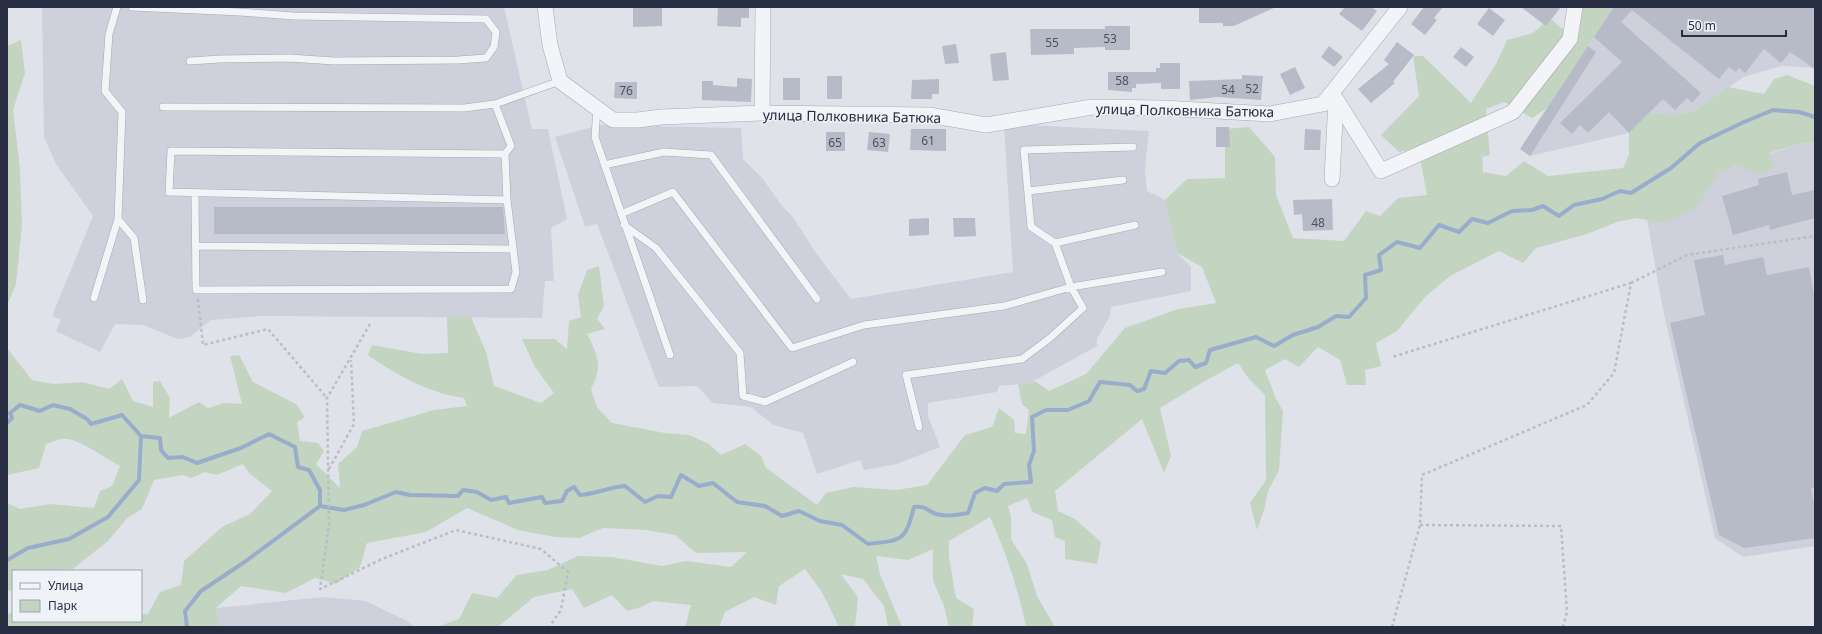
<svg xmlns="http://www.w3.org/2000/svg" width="1822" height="634" viewBox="0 0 1822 634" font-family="'Noto Sans',sans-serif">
<rect width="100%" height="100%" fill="#e0e2ea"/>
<path fill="#ced1dc" d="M42 7H504L532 129H548L567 219 551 228 554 281H545L542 318 262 316 211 320 190 337 178 339 143 325 115 324 100 352 56 331 61 320 52 316 93 216 56 164 44 137Z
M1614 7H1815V68L1781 66 1744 77 1697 109 1677 115 1649 113 1629 133 1530 156 1520 149Z
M1004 124 1149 131 1145 169 1147 191 1165 200 1177 253 1191 267V291L1111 307 1110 316 1097 339V346L1030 383 999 386 997 392 928 403V416L940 447 897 464 864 470 860 460 817 474 803 433 773 425 751 407 713 403 697 386 659 387 597 224 585 227 555 137 600 125 741 128 743 159 763 179 782 206 793 217 816 253 851 299 1013 272Z
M1815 142V546L1743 557 1715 538 1662 305 1645 208 1736 165 1799 144Z
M323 597 366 601 407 621 415 627H219L216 608Z"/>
<path fill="#c3d4c0" d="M1575 7H1614L1547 108 1532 118 1504 102 1486 109 1490 155 1482 157 1483 172 1506 176 1524 161 1548 176 1623 168 1629 155V133L1649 113 1677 115 1697 109 1728 87 1764 94 1774 79 1787 75 1815 86V142L1799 144 1769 153 1774 168 1762 175 1736 165 1719 173 1695 209 1662 223 1636 218 1617 222 1587 234 1536 248 1523 263 1499 251 1450 276 1426 296 1397 331 1376 343 1381 366 1365 370 1366 385H1347L1340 360 1318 347 1299 367 1285 359 1265 370 1276 399 1283 411 1279 470 1268 491 1264 510 1257 530 1250 503 1266 480 1265 395 1249 379 1238 363 1203 382 1160 408 1171 456 1164 473 1142 419 1055 491 1058 511 1075 519 1101 542 1097 564 1065 559V541L1055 537 1052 520 1032 512 1027 498 1008 506 1011 517V539L1027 564 1037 596 1055 627H1026C1018 589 1006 552 990 517L949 541V557L956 598 974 609 972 627H949L944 606 933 581V549L908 560 876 556 880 574 902 627H888L884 606 863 579 841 574 858 597 855 627H839L822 592 805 569 779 586 776 605 754 597 725 612 719 627H685L691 605 653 601 641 607 627 611 612 595 584 608 572 589 534 597 498 627H437L459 619 472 593 497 598 517 575 548 570 578 556 612 557 662 566 686 561 731 567 747 552 696 553 675 535 646 530 603 528 579 538 555 537 518 530 467 508 426 532 367 543 360 567 336 584 315 578 286 593 241 586 216 608 219 627H7V614L13 613V621H141V614H148L160 592 181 585 184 561 222 527 250 514 272 491 249 473 243 464 217 475 205 472 191 478 183 475 154 480 142 509 127 518 108 541 73 569 13 571V590L7 591V503L20 509 50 504 94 508 100 491 112 486 120 466C104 458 78 437 61 439 56 440 51 442 46 444L39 468 7 475V348L32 380 53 384 82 382 109 389 122 379 133 401 153 407V382L160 381 170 398 169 418 199 402 208 408 224 403 242 404 230 356 239 355 253 382 296 404 305 417 297 422 300 441 318 443 324 451 316 464 340 488 338 464 357 447 362 431 434 410 467 406 464 398C429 393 396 375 368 355L372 345 422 354 448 353 447 317H471L486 352 494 386 541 403 554 393 535 367 522 339H555L567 349 569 321 581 317 578 295 587 270 599 266 604 306 597 319 605 329 587 334C598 355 603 367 591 389L597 407 612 423 665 433 689 435 709 444 721 455 745 444 762 457 765 467 817 505 826 493 853 487 896 490 927 485 965 435 992 427 999 408 1014 420 1015 433 1026 434 1029 410 1022 404 1018 384 1030 383 1035 381 1049 391 1086 374 1125 328 1178 309 1216 303 1202 267 1177 253 1165 200 1187 179 1225 178V129L1249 127 1275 157 1276 195 1293 238 1344 241 1366 211 1380 216 1398 198 1427 195 1418 148 1399 152 1381 135 1419 96 1413 56H1423L1471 103 1496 64 1507 40 1533 33 1550 18 1568 34Z
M21 40 25 73 13 110 20 169 22 225 16 284 7 306V46Z"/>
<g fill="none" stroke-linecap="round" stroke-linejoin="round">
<path stroke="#99accc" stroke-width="4" d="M7 423 12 418 10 413 20 405 40 411 53 405 70 409 87 419 91 424 122 415 141 436 160 438 161 450 168 458 183 457 197 463 241 448 269 434 295 447 298 467 309 470 320 490V506L344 510 364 505 396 492 410 495 458 496 463 490 477 492 491 500 506 497 509 503 542 497 545 503 562 501 567 491 574 487 580 495C596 494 609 487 625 486L645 502 658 496 671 497 681 475 699 486 713 483 737 502 765 506 782 516 799 511 820 521 842 525 868 544C902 540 905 542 914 507 928 506 925 510 936 514 946 517 958 515 968 513L975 493 985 488 997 491 1004 484 1031 482 1029 465 1034 451 1032 417 1046 410H1068L1089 401 1100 382 1130 385 1137 391 1144 389 1151 371 1165 373 1179 361 1189 360 1195 367 1206 363 1210 350 1256 337 1274 346 1293 335 1318 327 1336 316 1349 317 1366 298 1365 275 1381 270 1379 255 1397 242 1420 248 1439 225 1459 232 1472 219 1488 223 1512 211 1532 210 1543 206 1559 216 1574 205 1602 199 1620 191 1631 193 1671 168 1700 143 1744 122 1773 110 1799 112 1815 117
M7 560 28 548 69 539 108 517 139 480 141 436
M187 627 185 611 201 591 246 561 320 506"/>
</g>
<path fill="#b7bbc7" d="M633 7H662V26L633 27Z
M718 7H749V18H741V27L717 26Z
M1199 7H1276L1234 26H1223V23H1199Z
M1345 7H1371L1377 11 1362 31 1339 14Z
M1424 7H1443L1434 18 1437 20 1425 35 1411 24Z
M1521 7H1561L1546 26Z
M1614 7H1815V69L1790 52 1781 63 1764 49 1745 73 1739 68 1736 72 1729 67 1719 79 1632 10 1621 22 1701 93 1692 103 1687 98 1675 110 1663 99 1629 133 1609 112 1588 133 1580 125 1572 134 1560 123 1622 62 1594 37Z
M1489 8 1505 20 1493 36 1477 24Z
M1105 26H1130V50H1105V47L1074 48V54L1031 55 1030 29H1105Z
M1397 42 1414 55 1393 82 1395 83 1371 103 1358 89 1389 64 1384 60Z
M956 44 959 63 945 64 942 46Z
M1329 46 1343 57 1334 67 1321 57Z
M1588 46 1596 52 1530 156 1520 149Z
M1461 47 1474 57 1466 67 1453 57Z
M1006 52 1009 80 993 81 990 54Z
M1160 63H1180V89H1161V83L1136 84V88H1132V92L1108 90V72H1156V68H1160Z
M1295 67 1305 88 1290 95 1280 74Z
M1242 75 1263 76 1261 100 1217 97 1190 100 1189 81 1242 79Z
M827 76H842V99H827Z
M737 78 752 79 751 102 702 100V81H713V85L737 87Z
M783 78H800V100H783Z
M939 79V94H932V99H911L912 80Z
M615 82H637V99L614 98Z
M1216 127H1229L1230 147H1216Z
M911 129H946V151L910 150Z
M1305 129 1321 130 1320 150H1304Z
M826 132H845V151H826Z
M869 132 890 134 888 152 867 150Z
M1787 172 1792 195 1815 190V218L1770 230 1769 225 1733 235 1722 196 1759 185 1758 179Z
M1332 199 1333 230 1303 231 1302 214 1294 215 1293 200Z
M214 207H503L505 234H214Z
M929 218V235L909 236V219Z
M953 218H975L976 236 954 237Z
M1723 255 1725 265 1763 257 1767 275 1809 267 1815 300V488H1811L1815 509V538L1744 548 1719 535 1670 323 1705 315 1694 260Z"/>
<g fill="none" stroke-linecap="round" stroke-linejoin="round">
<defs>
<path id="lane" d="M132 7 240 12 293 16 486 19 496 32 494 47 486 58 458 60 334 61 289 58 220 59 190 61
M495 104 511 146 505 154 171 151 169 192 507 200 505 154
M163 107 464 108 495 104 560 81
M597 108 595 137 670 355
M1133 147 1024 150 1031 227 1055 243 1071 287 1162 272
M604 165 664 152 711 155 817 299
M1028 191 1123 180
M195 193 196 290 511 289 516 272 507 200
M621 214 673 192 792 348 864 325 1004 306 1071 287 1083 308 1050 338 1022 359 906 375 919 427
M118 219 134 238 143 300
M624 225 656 248 740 353 743 396 765 402 853 362
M1055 243 1135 225
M196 246 513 249
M94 298 118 219 122 112 105 91 109 34 117 7"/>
<path id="street" d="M545 7 550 45 560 81 613 120H638L661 117 762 113 929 115 986 125 1092 107 1163 108 1270 114 1323 104 1400 7
M1323 104 1336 99 1381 171 1513 112 1570 39 1575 7
M762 113 763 7
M1332 179 1336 99"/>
</defs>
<use href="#lane" stroke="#a5a8b4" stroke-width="8"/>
<use href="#street" stroke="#a5a8b4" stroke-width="16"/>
<path stroke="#babdc5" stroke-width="2.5" stroke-dasharray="3 3" stroke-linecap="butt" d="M1631 283 1687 255 1815 236
M198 299 203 345 268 329 327 398
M370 324 327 398 329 525 320 589 382 559 456 530 541 549 568 572 561 610 549 627
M329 469 354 424 351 360
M1420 525 1561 526 1567 612 1563 627
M1392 627 1420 525 1422 475 1587 405 1614 373 1631 283 1392 357"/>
<use href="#lane" stroke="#f3f4f8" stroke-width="7"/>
<use href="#street" stroke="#f3f4f8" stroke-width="15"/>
</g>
<g text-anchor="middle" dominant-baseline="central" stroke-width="3" stroke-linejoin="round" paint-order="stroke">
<g font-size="12" fill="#4b5163">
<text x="1110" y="38">53</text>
<text x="1052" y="42">55</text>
<text x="1122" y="80">58</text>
<text x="1252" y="88">52</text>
<text x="1228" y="89">54</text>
<text x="626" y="90">76</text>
<text x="928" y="140">61</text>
<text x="835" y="142">65</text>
<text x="879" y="142">63</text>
<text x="1318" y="222">48</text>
</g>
<g font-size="14" fill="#272e42" stroke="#eff2f7">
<text transform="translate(1185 110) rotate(1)">улица Полковника Батюка</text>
<text transform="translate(852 116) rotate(1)">улица Полковника Батюка</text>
</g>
</g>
<rect width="1822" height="634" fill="none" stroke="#272e42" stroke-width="16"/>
<rect x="12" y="570" width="130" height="52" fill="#eff2f7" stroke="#9fa4af"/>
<rect x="20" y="583" width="20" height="6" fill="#f3f4f8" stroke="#9fa4af"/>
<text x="48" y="590" font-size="12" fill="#272e42">Улица</text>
<rect x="20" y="600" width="20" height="12" fill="#c3d4c0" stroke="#9fa4af"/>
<text x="48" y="610" font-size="12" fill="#272e42">Парк</text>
<path d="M1682 30v6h104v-6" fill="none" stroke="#272e42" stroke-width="2"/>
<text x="1688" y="30" font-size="12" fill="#272e42" stroke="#eff2f7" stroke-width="3" paint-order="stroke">50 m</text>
</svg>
